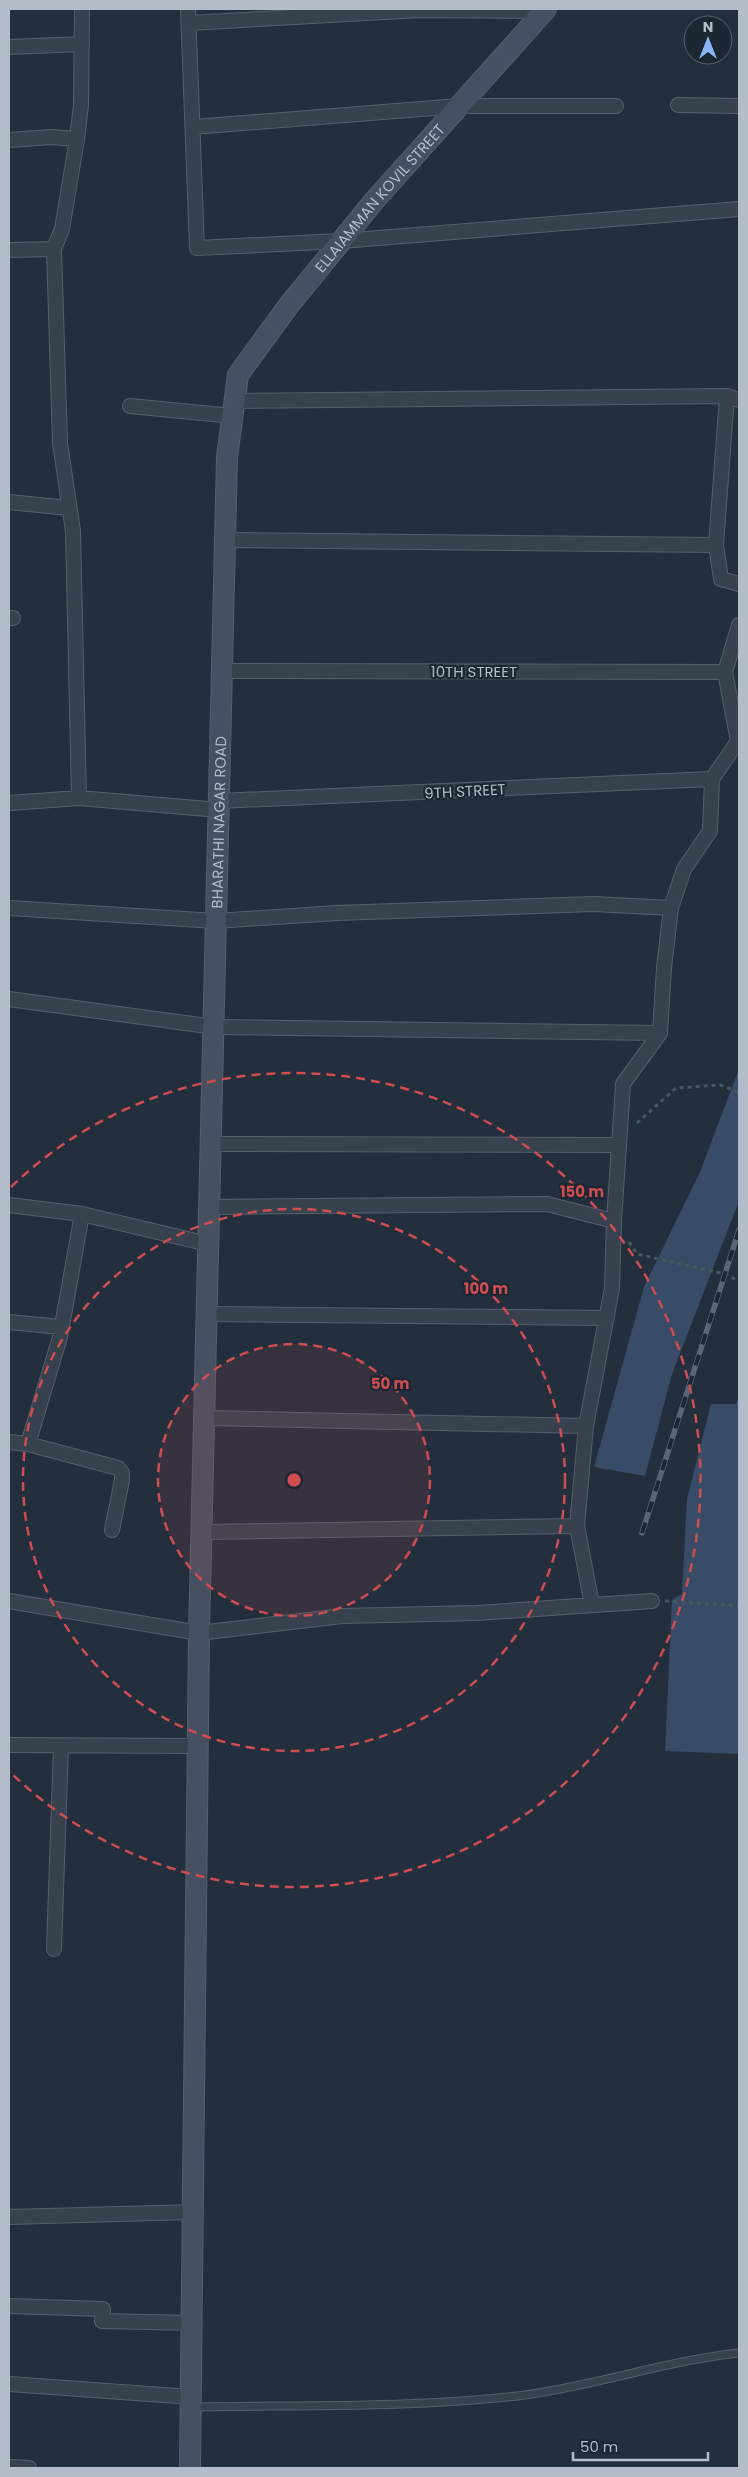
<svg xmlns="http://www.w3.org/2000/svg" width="748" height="2477" viewBox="0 0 748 2477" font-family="Poppins,sans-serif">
<rect width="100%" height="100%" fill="#242f3e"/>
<path fill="#394c67" d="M739 1069V1201L672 1374 645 1476 594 1467 644 1287 700 1172Z
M739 1396V1754L665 1751 672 1600 682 1594 687 1499 711 1404H736Z"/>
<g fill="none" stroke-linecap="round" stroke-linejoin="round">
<defs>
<path id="service" d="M192 2407C300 2405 409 2408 517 2396 592 2387 664 2361 739 2353"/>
<path id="minor" d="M82 9 81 105 77 139 62 229 54 249 60 443 73 531 79 798 219 810
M188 9 197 248 341 241 739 209
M189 23 420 10 544 11
M9 47 82 44
M678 105 739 106
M193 127 459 106H616
M9 140 51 137 77 139
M9 250 54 249
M727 396 716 545 721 579 739 584
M236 401 727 396 739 400
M130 406 233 416
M9 502 69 508
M225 540 716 545
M9 618H13
M222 671 725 672
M219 801 712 779
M9 803 79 798
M9 908 216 921 337 913 594 904 671 908 664 968 660 1033 623 1084 614 1221 612 1288 586 1426 577 1526 592 1605
M671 908 684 869 710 831 712 779 738 741 725 672 739 625
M9 999 215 1027 660 1033
M211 1144 619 1145
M9 1205 82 1214 208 1244
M209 1207 547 1204 614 1221
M207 1314 607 1318
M9 1322 61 1327
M204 1418 586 1426
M9 1442 28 1444 60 1337 82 1214
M28 1444 118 1468 122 1473V1480L112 1530
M202 1532 577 1526
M9 1601 199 1633 342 1616 477 1613 652 1601
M9 1745 198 1746
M54 1949 61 1746
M9 2217 193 2212
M9 2306 103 2309 102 2321 192 2323
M9 2384 191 2397
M9 2467 29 2468"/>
<g id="secondary">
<path id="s1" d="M190 2468 199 1633 227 457 238 375 289 305 374 201 546 9"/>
</g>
</defs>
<use href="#service" stroke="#565f6c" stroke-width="9"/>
<use href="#minor" stroke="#565f6c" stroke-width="16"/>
<use href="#secondary" stroke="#565f6c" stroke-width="22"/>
<path stroke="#44595c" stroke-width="3" stroke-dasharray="4 4" stroke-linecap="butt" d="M637 1123 676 1088 720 1085 739 1092
M629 1242 637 1254 725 1274 739 1281
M665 1601 739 1606"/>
<use href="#service" stroke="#38414e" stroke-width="7"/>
<use href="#minor" stroke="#38414e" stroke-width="14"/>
<use href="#secondary" stroke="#465061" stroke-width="20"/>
<defs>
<path id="rail" d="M642 1533 739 1230"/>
</defs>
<use href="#rail" stroke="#5a6575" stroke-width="5.5"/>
<use href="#rail" stroke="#1d2633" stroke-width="4" stroke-dasharray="11" stroke-linecap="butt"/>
</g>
<circle cx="294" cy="1480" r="136" fill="#ce4d50" fill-opacity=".12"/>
<g fill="none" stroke="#ce4d50" stroke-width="2.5" stroke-dasharray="9 6">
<circle cx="294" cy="1480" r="136"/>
<circle cx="294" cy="1480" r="271"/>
<path d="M11 1187A407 407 0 1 1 11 1773"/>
</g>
<g text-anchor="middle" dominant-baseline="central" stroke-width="4.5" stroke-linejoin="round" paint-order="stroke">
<g font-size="15" fill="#b4bcc9" stroke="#1d2633">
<text stroke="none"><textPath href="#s1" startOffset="2321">ELLAIAMMAN KOVIL STREET</textPath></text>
<text x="474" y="671">10TH STREET</text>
<text transform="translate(465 791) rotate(-3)">9TH STREET</text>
<text stroke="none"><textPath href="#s1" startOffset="1646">BHARATHI NAGAR ROAD</textPath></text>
</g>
</g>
<circle cx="294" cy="1480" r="8" fill="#ce4d50" stroke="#1d2633" stroke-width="2.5"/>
<g font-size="15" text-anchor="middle" font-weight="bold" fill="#ce4d50" stroke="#1d2633" stroke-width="4.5" stroke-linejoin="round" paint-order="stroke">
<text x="582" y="1197">150 m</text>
<text x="486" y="1294">100 m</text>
<text x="390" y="1389">50 m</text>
</g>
<rect width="748" height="2477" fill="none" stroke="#b4bcc9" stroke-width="20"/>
<g transform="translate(708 40)"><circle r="24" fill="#1d2633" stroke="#59626f"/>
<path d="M0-4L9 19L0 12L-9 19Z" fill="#8ab4f8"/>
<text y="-8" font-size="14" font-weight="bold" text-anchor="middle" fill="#b4bcc9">N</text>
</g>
<path d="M573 2452v8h135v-8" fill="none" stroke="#b4bcc9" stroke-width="2.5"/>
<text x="580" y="2452" font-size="15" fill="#b4bcc9" stroke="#1d2633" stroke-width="4" paint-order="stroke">50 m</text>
</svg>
